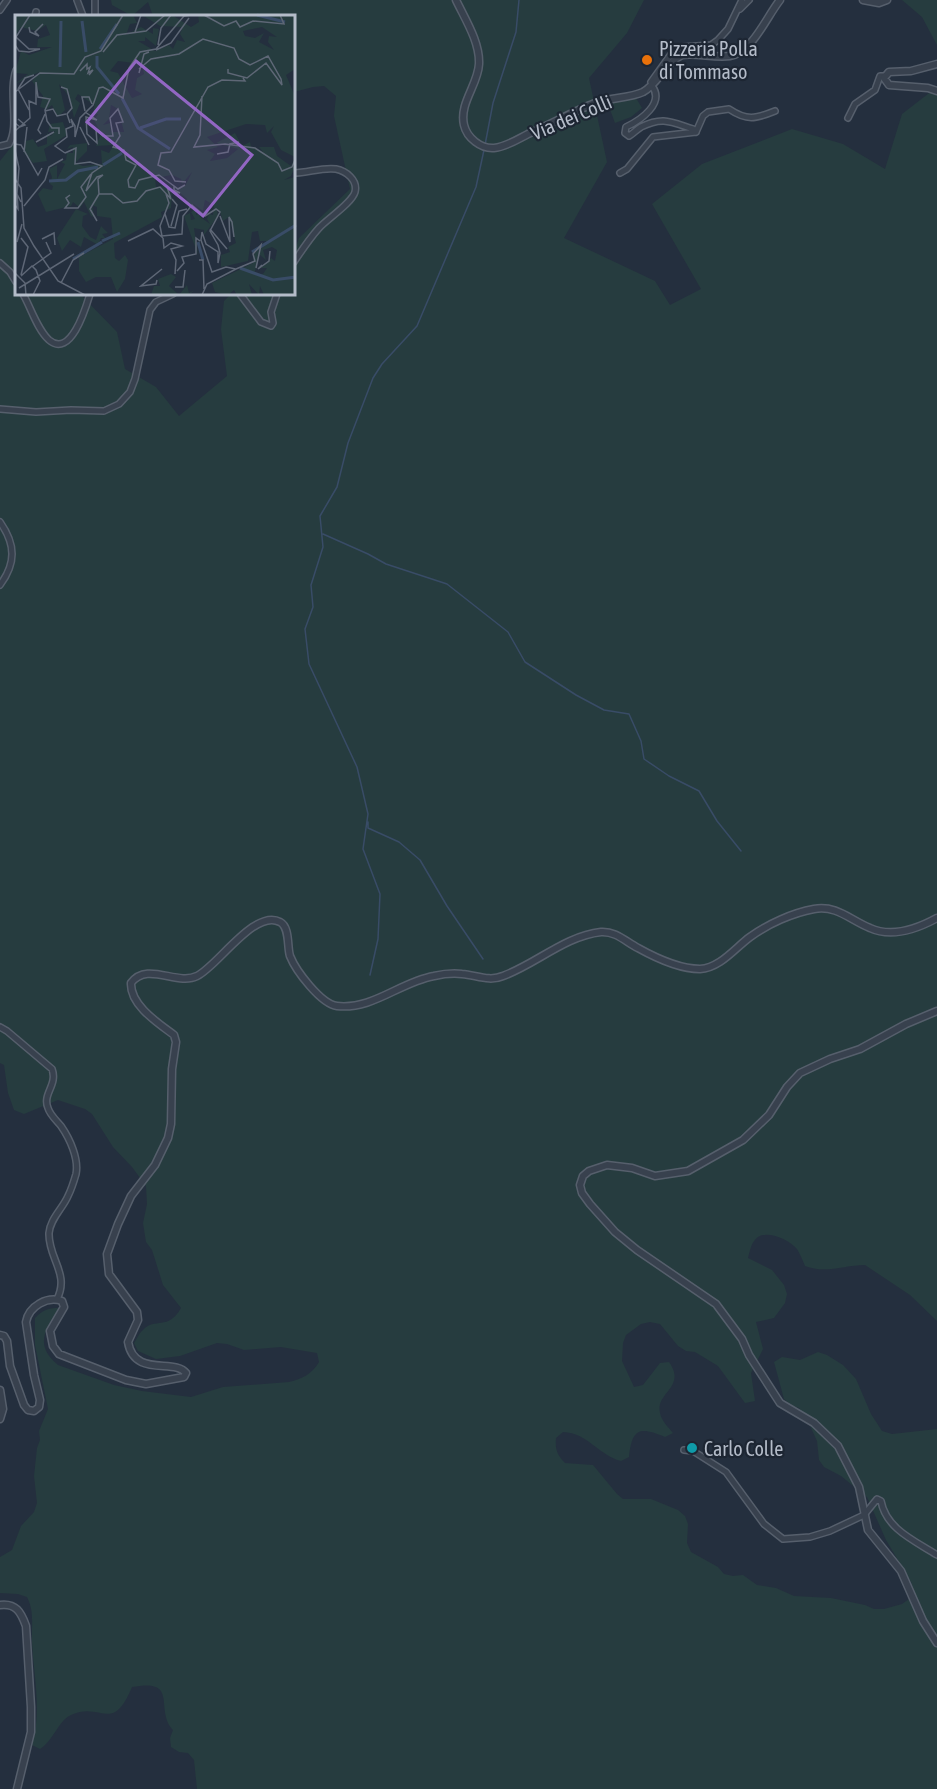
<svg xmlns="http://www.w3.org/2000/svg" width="937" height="1789" viewBox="0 0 937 1789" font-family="'Asap Condensed',sans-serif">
<rect width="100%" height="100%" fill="#242f3e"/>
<path fill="#263c3f" d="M111 0H644L627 33 589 78 607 162 564 238 655 281 670 305 701 289 652 204 702 164 792 129 843 144 885 169 902 114 937 87V1321L910 1295 865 1265C845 1265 825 1274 805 1266 803 1261 800 1254 797 1249 790 1240 768 1230 758 1237 751 1242 750 1251 748 1258L772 1270 784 1285 787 1294 785 1303 774 1318 756 1322 763 1349 751 1373 755 1401 745 1403 718 1366 695 1352 686 1351 678 1346 660 1324 650 1322 641 1324 626 1335 623 1343 622 1361 634 1387 643 1385 660 1363 669 1362C687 1387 655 1393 660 1413 661 1420 668 1427 673 1433L665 1437C639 1426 632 1429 629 1457L621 1461C598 1455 588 1433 563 1432L556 1438C555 1449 557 1455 565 1463L593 1465 617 1494 623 1499H651L678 1510 685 1516 688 1524 687 1543 691 1552 718 1567 724 1574 733 1576 743 1575 757 1585 776 1588 794 1596 831 1598 865 1605 874 1609H884L902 1604 909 1599 914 1591 911 1582 886 1540 867 1497 841 1476 824 1467 819 1460 817 1441 806 1417 799 1408 791 1405 784 1399 774 1362 782 1357 800 1360 818 1352 827 1355 843 1365 856 1379 871 1414 882 1431 892 1434 937 1429V1789H197L194 1760 188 1753 179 1752 171 1747 170 1738 173 1730C154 1709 180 1678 132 1687 112 1735 102 1701 71 1715 58 1721 54 1740 40 1749L32 1745C42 1711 34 1678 32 1643 31 1626 35 1613 27 1597L18 1594 0 1593V1557L12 1550 21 1526 34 1512 37 1503 34 1476 37 1448 40 1440 39 1431 48 1409 35 1345V1318C43 1310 48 1308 59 1308 45 1330 34 1345 58 1365L114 1385 142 1391 191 1397 223 1387 289 1382C302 1379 312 1374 319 1362L317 1353 281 1347 244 1350 227 1344 217 1343 180 1356 156 1359 138 1351 134 1343C137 1339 139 1333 143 1330 155 1317 168 1331 181 1308L163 1285 152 1250 146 1242 143 1223 147 1204 146 1186 132 1167 113 1147 92 1114 85 1109 58 1100 24 1114 14 1110 8 1093 4 1065 0 1063V161L15 142 16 137V294H84L83 297 117 332 125 369 156 387 179 416 227 376 221 329 224 301 231 294H294V253L299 238 350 189 334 116 336 96 324 86 313 87 294 92V16H153L148 2 132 16 112 5Z
M902 0H937V45L922 17Z
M636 98 642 108 631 117 615 123 608 104Z"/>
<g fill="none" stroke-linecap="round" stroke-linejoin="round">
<path stroke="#394c67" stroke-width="1.5" d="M485 145 493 103 516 32 519 0
M323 534 368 554 386 564 447 584 508 632 525 662 576 695 604 710 629 714 641 741 644 759 669 776 699 791 717 821 741 851
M368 822V828L399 842 420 860 447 906 483 959
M370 975 378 939 380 894 363 849 368 814 357 767 309 664 305 629 313 607 311 585 323 547 320 516 337 487 348 443 373 378 382 364 417 326 476 187 484 150"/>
<defs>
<path id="minor" d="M77 0 83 16
M95 0V16
M740 9 749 0
M0 10 7 0
M35 16 36 12
M651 82 674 50 682 47 711 45 718 40 728 29 742 0
M652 86C665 103 641 120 626 127L625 133 629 136C634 133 636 130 641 127 663 116 671 122 693 129L696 132
M848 118 855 104 875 90 880 76H885
M696 132 703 116 708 112 729 109C747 121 755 119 775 111
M1 146 9 144C20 126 8 93 16 70
M294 173C308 173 322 167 336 169 346 171 358 180 355 192 352 203 327 219 319 228 309 239 302 250 294 262
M620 173 627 169 653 137 696 132
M0 263 10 272 16 282
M23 294C31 308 37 329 49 340 71 359 86 307 90 294
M240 294 261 322 271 326 273 323 271 312 277 294
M0 409 36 412 71 410 104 411 119 404 130 392 135 379 150 310 156 302 173 294
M0 522C16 545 16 563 0 585
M0 1027 7 1031 52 1069C58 1085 42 1094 48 1108 50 1115 57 1121 61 1126 70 1139 79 1159 76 1174 74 1181 71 1190 68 1196 63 1208 50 1219 49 1233 48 1258 70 1274 57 1299
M684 1450 693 1451 726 1472 764 1524 783 1539 810 1537 830 1531 864 1515 877 1499 881 1501C886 1529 915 1541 937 1555"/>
<path id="tertiary" d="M456 0C465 19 480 42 479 64 478 85 459 103 464 125 467 138 481 149 494 148 506 147 518 139 528 134 549 125 569 114 590 105 607 97 628 99 643 92 659 83 665 63 682 55 698 53 714 58 730 56 752 53 767 16 780 0
M863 0 879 3 887 0
M937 64 911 71 889 72 884 78 889 85 928 88 937 91
M937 1011 906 1024 860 1049 830 1059 800 1073 787 1087 769 1115 743 1140 688 1171 655 1176 632 1168 607 1165 589 1171 583 1176 580 1185 582 1193 590 1204 615 1232 637 1250 716 1304 742 1339 749 1355 780 1403 814 1423 838 1446 859 1487 868 1530 901 1571 923 1621 937 1643
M0 1335 4 1336 7 1341 10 1366 24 1405 28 1410 34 1411 39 1407 40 1400 34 1375 26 1322C29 1306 47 1296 62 1301L64 1307 50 1331 53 1346 59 1354 126 1380 146 1384 184 1377 186 1373C175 1358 134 1378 128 1342L138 1320 137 1312 109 1274 107 1254 118 1224 131 1196 155 1165 168 1138 171 1124 172 1069 176 1042 174 1035C158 1023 130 1005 131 983 147 961 177 986 197 976 217 967 255 908 280 922 290 927 287 947 290 956 296 971 321 1004 337 1006 373 1010 400 982 434 976 443 974 453 973 462 974 476 975 489 982 503 976 536 964 565 936 601 932 616 931 626 942 638 948 656 958 679 969 700 969 720 968 735 948 750 937 768 924 792 913 814 909 837 905 850 920 870 928 892 938 917 929 937 918
M0 1390 3 1409 0 1419
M0 1605C16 1603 21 1612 26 1626L31 1707V1732L17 1789"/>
</defs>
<use href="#minor" stroke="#565f6c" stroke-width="8"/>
<use href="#tertiary" stroke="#565f6c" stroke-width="9"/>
<use href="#minor" stroke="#38414e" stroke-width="5"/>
<use href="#tertiary" stroke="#38414e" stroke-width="6"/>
</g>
<circle fill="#e8710a" stroke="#1d2633" stroke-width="2" cx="647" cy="60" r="6"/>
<circle fill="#0f9aa8" stroke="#1d2633" stroke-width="2" cx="692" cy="1448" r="6"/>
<g text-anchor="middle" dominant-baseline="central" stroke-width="4.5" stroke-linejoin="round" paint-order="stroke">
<g font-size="20" fill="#b4bcc9" stroke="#1d2633" text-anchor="start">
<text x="659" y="48">Pizzeria Polla<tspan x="659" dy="23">di Tommaso</tspan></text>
<text x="704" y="1448">Carlo Colle</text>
</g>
<g font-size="20" fill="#b4bcc9" stroke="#1d2633">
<text transform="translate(571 117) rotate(-23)">Via dei Colli</text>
</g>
</g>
<g transform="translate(15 15)">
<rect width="280" height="280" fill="#242f3e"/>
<path d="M0 0H118L122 8 115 9 111 20 126 12 138 19V13L144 14 141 31 130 22V26H123L140 36 154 30 158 34 162 25 170 27 165 19 168 12 145 11 127 0H157L176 12 184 7 183 0H280V54L271 60 280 81V151L276 161 269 165 280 162V280H249L245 271 244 280 234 269 237 280H222L219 275 213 280 200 277 197 268 238 248 239 239 252 226H245L243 216 237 217 233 246 206 252V240L215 237 213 232 221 228 214 202 208 206 205 197 202 195 203 201 189 220V215L179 213 183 240 169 201 175 198 176 205 180 204 176 197 181 194V200L187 198 184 201 195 209 192 204 194 199 198 200 199 190 190 185 188 196 178 189 174 196 172 184 159 173 170 171 177 157 167 169 166 164 157 160 140 163 141 172 150 170 157 179 156 193 146 197 147 202 99 228 100 243 104 246 110 240 113 245 110 264 102 277 96 262H81L71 267 64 256V242L98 224 96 203 82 201V192L77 190 79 202 76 201 69 187 65 193 58 187 56 191 31 197 23 179 28 173 37 175 38 171 44 175 35 169 37 162 34 154 42 150V164L50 149 46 147 51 145 52 138H58V132L52 134 55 130 72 128V136L60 148 68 151 87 149 86 135 94 138 99 130 81 131 86 119 79 105 83 99 78 100 80 85 78 89 63 79 60 84 65 88 59 103 54 81 44 69 50 95 43 102 37 90 32 94 25 92 28 81 17 66 24 57 0 69 13 59 0 58 6 36 14 40 37 32H22L23 24 35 20 31 10 22 16 6 12 0 21ZM247 12 262 22 254 21 253 27 259 35 244 27 249 18 240 23 230 21 228 16ZM103 46 127 49 129 59 122 63 120 75 127 79 117 83 103 58 95 56ZM96 90 103 94 109 117H96L95 108 88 110 94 104ZM231 109 250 110 252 118 259 111 256 117 266 135 280 142 276 151 262 141 259 132H244L248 137 236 132 235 127 227 131 220 118 201 128 223 134 212 143 195 146 200 139 192 135 203 132 192 122ZM257 232 262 235 260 246 256 243 246 253H252L248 259H239L245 240 251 245 248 235ZM48 107 52 120 29 134 32 146 18 148 9 138 11 126 18 124 23 132 32 129V118L36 121 40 116 33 117 35 109ZM61 194 73 199 68 201 67 211 75 222 81 225 86 211 93 218 87 219 91 224 86 223 83 230 69 222 66 232 55 225 47 236 42 223ZM156 259 161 262 154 271 164 280 172 270 174 278 180 275 173 280H136L139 271H145L143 264Z" fill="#263c3f" fill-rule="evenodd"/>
<path fill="none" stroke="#394c67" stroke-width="3" d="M242 0 270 7M67 6 71 37M85 34 102 9M82 41V52L104 79M45 52 46 6M107 83 123 113 155 134M125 113 151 104H166M88 150 107 138M34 166 51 165 63 156 83 152M87 226 105 218M183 227 188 245M237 237 281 210M58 244 87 227M225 253 258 265 281 262"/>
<path fill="none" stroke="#5e6776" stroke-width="1.5" d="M189 0 209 11 221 6 225 12 238 6 269 9 265 0M14 12 15 17 24 21 20 17 28 9M120 17 126 0M0 30 4 36 14 37 25 34H14L1 22 15 0M143 30 146 13 156 0M141 35 156 28 174 3M88 37 102 20 131 16 150 0M124 54 136 44 164 39 188 24 219 33 224 44 235 50 253 41 266 64 267 70 251 48 232 63 213 58V54M65 56 72 49V54L75 52 73 58 78 55 74 60M124 58 129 39 134 37M46 72 52 74 57 93 52 99 55 108M3 74 14 95M3 74 10 63 19 60M0 77 25 58 59 59 70 42 86 36 108 0M187 81 185 120 179 132 210 129 240 133 263 148 267 156 277 152 280 145M30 96 38 94 42 101 51 99M70 96 67 82H74L77 89M70 97 82 105 71 102 72 119 82 128 81 114 88 121H98L95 103 103 94 108 107 101 108 105 121 98 132 109 135 111 145 121 150 113 165 114 172 120 173 124 165 144 160 159 171M0 108 5 112 10 110 3 104M65 112 74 130M0 116 15 103 14 86 21 89V67L23 82 35 84 30 95 32 106 37 113H44V119M26 119 23 115 30 99M21 127 39 117M0 129 6 130 23 160 27 153M0 135 4 153M9 137 12 112M50 138 40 131 52 122 51 114 58 111 56 104 60 111V122L65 103 78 90 84 73 88 72 108 83 114 53 125 37 141 34 169 1 176 0M50 138 61 133 60 149 75 147 87 151 77 158 71 176 82 162 88 160 83 164 84 179H97L108 188 122 186 131 176 145 172 156 184 152 172 164 182M202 139 213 137 215 129 224 127M4 153 2 179 6 187M0 164 6 173 9 213 19 231 43 266 70 280M171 167 160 166 154 155 143 150 146 138 156 137 193 72 207 65 230 66 228 63M151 179 154 188 145 211 147 221 167 219 168 201 177 190 190 201 201 194 205 197 195 216 203 230 205 238 203 248V237L191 229 187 217 186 225 197 257 211 252 221 254 192 269 187 280M161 179 159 177 165 178 159 175V171L163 174 170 170M55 180 51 183 54 188 50 193H63L71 182 66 172 76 159M0 190 3 194 2 178M9 191 30 165 34 152 48 144M150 199 154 212 160 213 164 196 172 194M205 201 215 227 214 202 217 207 219 222M82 206 75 194 84 179M156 211 162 190 157 184M195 214 212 234M148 223 149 233 156 228 167 231 156 234 161 245 160 259M27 224 39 218 40 230M113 226 138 214 148 223M2 227 7 209M184 245H188L189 274M247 250 243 254 254 246 255 236M18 251 36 238 31 227M221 254 240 246 238 239 246 230 241 253M162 256 169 248 167 242 181 239V223L185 226M0 258 10 268 11 280M6 260 13 232 6 223M6 261 17 251 21 255 25 266 18 280M142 265 141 269 126 271 147 254M46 268 58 245 69 238M160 272H168L170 255M4 273 59 239"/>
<path fill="#9266c3" fill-opacity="0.15" stroke="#9266c3" stroke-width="3" d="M121 46 237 140 188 201 72 107Z"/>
<rect width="280" height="280" fill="none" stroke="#b4bcc9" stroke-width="3"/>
</g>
</svg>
